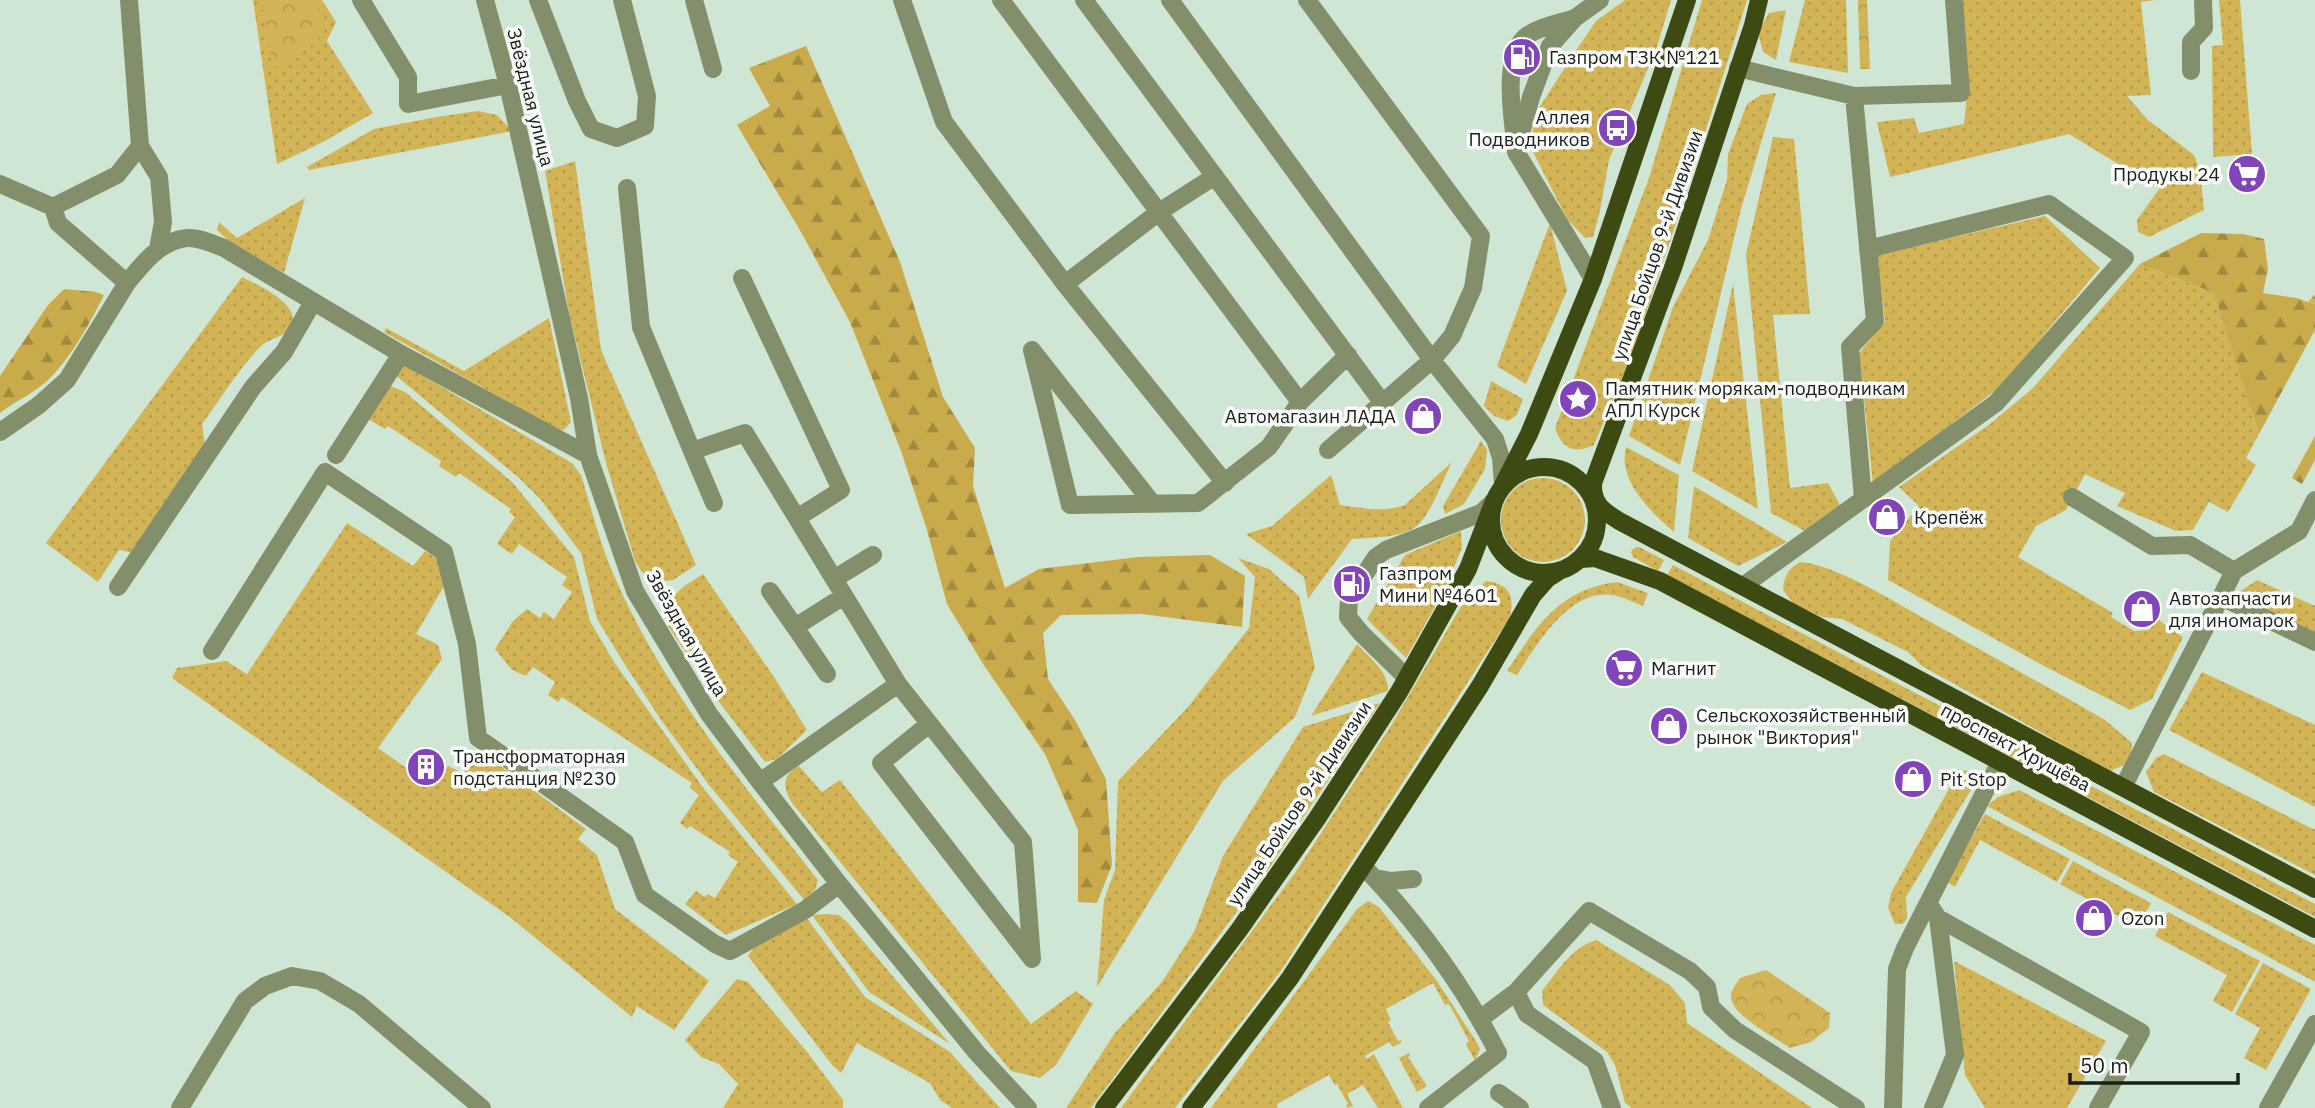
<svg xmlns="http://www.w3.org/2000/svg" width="2315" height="1108" viewBox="0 0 2315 1108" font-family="'IBM Plex Sans',sans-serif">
<defs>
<pattern id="grass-dots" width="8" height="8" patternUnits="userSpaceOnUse" patternTransform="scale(1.75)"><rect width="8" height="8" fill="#d2b457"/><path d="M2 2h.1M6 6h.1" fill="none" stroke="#b49a4b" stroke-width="1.8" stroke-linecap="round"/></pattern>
<pattern id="forest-firs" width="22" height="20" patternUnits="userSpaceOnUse" patternTransform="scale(1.75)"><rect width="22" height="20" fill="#caab4c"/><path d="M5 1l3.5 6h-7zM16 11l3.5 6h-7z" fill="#a38b3e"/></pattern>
<pattern id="park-crowns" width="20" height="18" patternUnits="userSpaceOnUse" patternTransform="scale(1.75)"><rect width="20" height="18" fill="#d2b457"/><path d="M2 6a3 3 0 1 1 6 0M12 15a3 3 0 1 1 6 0" fill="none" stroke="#b49a4b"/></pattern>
</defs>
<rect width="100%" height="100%" fill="#d0e6d5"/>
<path fill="url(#grass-dots)" d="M253 0H322L336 22 327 41 373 113 323 142 277 164Z
M1625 0H1671L1656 50 1609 160 1600 211 1593 237 1585 238 1567 219 1530 146 1535 118 1539 108 1575 52 1596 21Z
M1702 0H1747L1687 190 1632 355 1594 445C1573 455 1562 448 1555 428L1649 178Z
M1805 0H1846L1848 73 1789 62Z
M1962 0H2156L2141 2 2151 95 2127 96 2148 120 2194 155 2200 171 2204 210 2149 237 2138 232 2137 220 2159 189 2069 134 1890 177 1877 122 1914 118 1919 133 1964 124 1966 105Z
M2219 0H2240L2252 154 2213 157 2212 46 2223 45Z
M1786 10 1776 60 1763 52 1758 33 1769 13Z
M1776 93 1741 209 1680 465 1629 436 1673 307 1708 240 1727 180 1728 154 1747 104 1761 95Z
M478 111 497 115 512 131 309 170 307 167 374 129 436 117Z
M1773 137 1794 139 1810 314 1773 315 1790 488 1828 483 1841 507 1807 532 1771 513 1746 254Z
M575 161 601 350 696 565 673 580 655 582 642 572 635 561 606 463 569 313 545 171Z
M305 198 284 273 229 241 217 230 219 222 237 238Z
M2045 216 2100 268 2000 387 1873 484 1859 353 1885 322 1877 255Z
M1550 223 1567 291 1526 384 1497 366Z
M2140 264 2214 293 2219 309 2237 299 2308 302 2315 294V330L2252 413 2259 434 2246 458 2256 465 2228 512 2209 502 2193 530 2176 531 2117 506 2125 493 2085 474 2066 510 2036 526 2018 557 2113 613 2111 617 2134 631 2149 630 2157 619 2183 637 2152 699 2130 710 2044 666 1888 580 1890 541 1919 506 1899 487 1990 424 2033 388Z
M242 277C257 285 309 307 288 330 281 338 268 339 260 347 240 367 220 400 202 424L205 444 133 553 119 550 98 582 46 543Z
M1733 284 1758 509 1692 471Z
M549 318 571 422 564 430 556 429 384 332 386 328 464 371Z
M404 365 572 463 581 475C591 507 599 540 612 571 661 686 742 783 818 880L815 890 805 901 709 785 661 720 622 660 597 619 581 553 541 500 519 478 394 374Z
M1491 381 1523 399 1517 415 1508 421 1494 416 1484 406Z
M388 385 405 392 512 482 574 557 590 621 614 662 704 789 797 904 726 935 685 904 696 891 705 897 708 894 715 898 738 862 728 855 730 852 690 826 687 829 680 823 699 795 690 788 692 783 562 697 558 702 548 695 555 682 533 667 526 676 512 670 495 649 513 621 527 609 540 618 544 612 554 619 572 592 562 585 567 577 519 544 512 554 497 544 515 517 509 512 511 509 459 473 456 477 439 466 441 461 388 426 385 429 366 418Z
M1481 441 1487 450 1485 469 1464 504 1445 514 1443 506Z
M1626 447 1679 475 1674 532C1655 516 1628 490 1625 464 1624 459 1625 453 1626 447Z
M1452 462C1444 478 1432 509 1421 522 1406 539 1373 537 1352 539L1308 599 1304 577 1246 534 1272 526 1331 475 1340 505C1362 508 1384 513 1405 505Z
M1501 520a42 42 0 1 1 84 0a42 42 0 1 1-84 0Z
M1694 486 1787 542 1738 566 1688 538Z
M347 523 413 566 425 551 438 559 444 586 416 634 438 645 442 659 378 748 433 787 448 766 463 773 480 751 586 829 578 839 597 855 615 909 709 981 674 1030 637 1006 632 1017 511 918 172 678 177 668 226 661 247 674Z
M1461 531 1462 548 1444 591 1406 658 1367 619 1405 555Z
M1639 547 1664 560 1658 571 1633 557 1631 552 1634 548Z
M1238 558 1269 569 1299 596 1315 667 1295 717 1223 781 1097 987 1104 900 1115 870 1118 781 1188 707 1249 628 1255 577Z
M1800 562C1832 563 1897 603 1927 620 1986 653 2046 686 2105 720L2132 743 2131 754 2127 764 2110 771 1922 666 1908 652 1842 619 1822 617 1793 603 1783 590C1784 576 1788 569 1800 562Z
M1673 565 2315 904V917L1667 575Z
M703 574 776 680 807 730 777 759 765 762 719 702 666 623C663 597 683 587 703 574Z
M2257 580 2315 606V638L2240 600 2238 593Z
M1486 581C1509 584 1515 595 1510 617L1280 972 1175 1108H1121L1295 873 1389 729 1462 605Z
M1617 582 1648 593 1643 606C1635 603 1626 598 1617 596 1572 584 1537 644 1517 675L1507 671C1536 627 1559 589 1617 582Z
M1357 644C1369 658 1389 671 1388 691L1311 716Z
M2202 672 2315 725V807L2169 730Z
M1380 703 1267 871 1091 1108H1066L1115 1033 1162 982 1194 932 1223 856 1303 727Z
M2164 754 2315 830V875L2154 792 2146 772 2156 758Z
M799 766 822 792 840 780 1031 1024 1076 991 1093 1004 1056 1065 1040 1078 1011 1071 792 803C783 787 781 776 799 766Z
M1965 770 1971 772 1972 788 1906 897 1907 918 1903 924H1895L1888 908 1891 893 1955 778Z
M2019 790 2315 945V982L1987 806 1998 797Z
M1985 814 2070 859 2057 882 1980 840 1955 887 1947 882Z
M2073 861 2151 903 2138 927 2060 884Z
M1368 901 1379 907 1437 981 1477 1043 1480 1049 1475 1061 1466 1044 1469 1041 1449 1004 1445 1005 1433 983 1386 1009 1391 1020 1388 1022 1398 1041 1401 1040 1402 1042 1393 1047 1389 1042 1365 1056 1367 1059 1374 1054 1403 1108H1378L1363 1085 1347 1094 1353 1106 1347 1108 1346 1105 1348 1104 1337 1084 1335 1085 1329 1075 1277 1104 1278 1108H1211L1357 909Z
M2168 912 2260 961 2232 1012 2213 1001 2227 975 2155 936Z
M825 914 839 915 848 923 950 1044 869 992 812 915Z
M806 917 865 997 950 1052 1000 1108H952L940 1100 930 1083 857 1043 841 1073 833 1066 748 956 756 945Z
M1596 940 1670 985 1685 1003 1687 1023 1812 1108H1632L1625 1103 1615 1065 1607 1052 1543 1005 1542 991C1558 971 1571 948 1596 940Z
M1954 961 2106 1041 2067 1108H1985L1965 1075Z
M2263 963 2311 989 2266 1070 2244 1058 2260 1028 2235 1014Z
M737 979 748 982 808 1053 843 1100V1108H723L738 1084 719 1064 701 1057 685 1040Z
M1409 1053 1410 1056 1408 1057 1427 1086 1417 1092 1399 1058Z"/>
<path fill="url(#forest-firs)" d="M806 46 900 262 943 397 975 448 973 486 1005 588 1039 569 1138 557 1210 555 1245 576 1242 627 1142 614 1061 615 1043 633 1048 679 1075 720 1106 779 1112 865 1097 903 1078 902V830L1045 754 985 667 947 604 927 530 901 451 850 322 801 232 737 125 770 106 749 68Z
M2201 233 2243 234 2264 239 2268 269 2263 293 2297 298 2315 305V330L2259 434 2214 293 2140 264Z
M64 289 96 292 104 295C89 325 70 360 46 382 32 394 14 402 0 413V376L48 305Z
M2315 436V460L2302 484 2292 478Z"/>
<path fill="url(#park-crowns)" d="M261 0H314L327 21 319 40 273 69Z
M1858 0H1867L1870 69H1860Z
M1766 970 1830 1013 1829 1028 1811 1042 1790 1048C1776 1038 1733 1016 1731 998 1730 992 1736 984 1740 978Z"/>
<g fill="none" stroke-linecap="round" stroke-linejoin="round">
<path stroke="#838f6b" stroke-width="18" d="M361 0 408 77V104L508 85
M485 0 508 85 579 398 588 455 635 591 709 714 760 782 839 884 977 1053 1028 1108
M538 0 577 101 591 129 617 138 645 126 647 96 622 0
M694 0 713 69
M902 0 944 122 1065 284 1225 483
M1001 0 1300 402
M1084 0 1382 402
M1170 0 1432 360 1495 439 1501 458 1503 485
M1307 0 1481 236 1473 288 1452 336 1432 360 1328 450
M1738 68 1854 96 1961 93 1954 0
M2191 71V42L2204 28 2203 0
M1854 96 1875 321 1850 347 1863 499
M1515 141C1512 113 1502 53 1528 35 1541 26 1560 23 1575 18
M140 146 159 177 163 222 158 249
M0 184 53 207 58 223 127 283
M627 188 641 327 692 451 745 433 898 684
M53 207 117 175 140 146 129 0
M742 278 841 490 797 518
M1593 279 1516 152 1531 97 1550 46 1575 18 1600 0
M1065 284 1159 212 1215 176
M0 432 39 405 67 380 127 283C142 264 161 240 187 238 199 237 213 244 224 248L401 354 588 455
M692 451 714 503
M336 455 401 354
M2072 497 2152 546 2190 545 2234 571 2221 597
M1153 504 1032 350 1070 505 1198 503 1269 447 1300 402 1348 355
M2234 571 2299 531 2315 500
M834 579 873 555
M1743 586 1996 403 2125 258 2049 204 1868 249
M118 587 253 387 284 352 313 302
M770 591 795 627
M212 651 325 472 444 552 467 644 478 738 625 842 645 895 715 944 730 951 805 910 839 884
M827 674 795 627 844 596
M1407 678 1361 633 1348 617 1349 598 1376 557 1386 550 1481 513 1494 501
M760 782 898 684 1023 842 1032 959 881 763 929 724
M2123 787 2221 597 2315 642
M1363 866C1416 921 1463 985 1498 1053L1428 1108
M1375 878 1391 881 1413 879
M1929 904 1938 918 2141 1032 2098 1108
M1516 992 1527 1014 1595 1061 1612 1108
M1480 1019 1516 992 1589 911 1690 971 1707 987 1711 1007 1735 1030 1856 1108
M1499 1093 1520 1108
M180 1108 245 1001 265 986 292 976 320 981 359 1004 482 1108
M1893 1108 1897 969 1905 948 2000 762
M1933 1108 1955 1055 1938 918
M2268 1108 2315 1024"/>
<path stroke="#3d4b12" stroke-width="18" d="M1759 0 1753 25 1674 265 1593 483C1592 505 1604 512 1621 522L2315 889
M1491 520a53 53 0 1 1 106 0a53 53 0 1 1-106 0Z
M1503 485 1529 434 1593 279 1687 0
M1581 559 1595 558 1660 581 2315 929
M1104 1108 1239 930 1318 817 1399 692 1468 569 1494 501
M1191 1108 1290 978 1480 686 1533 595 1547 579 1558 572"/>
</g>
<defs>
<symbol id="fuel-disc" viewBox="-11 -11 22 22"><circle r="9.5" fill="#8244ba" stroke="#fff"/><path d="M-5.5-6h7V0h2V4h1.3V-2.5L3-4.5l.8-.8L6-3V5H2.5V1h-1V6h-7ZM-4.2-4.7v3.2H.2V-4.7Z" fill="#fff"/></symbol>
<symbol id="bus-disc" viewBox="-11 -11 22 22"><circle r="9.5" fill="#8244ba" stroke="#fff"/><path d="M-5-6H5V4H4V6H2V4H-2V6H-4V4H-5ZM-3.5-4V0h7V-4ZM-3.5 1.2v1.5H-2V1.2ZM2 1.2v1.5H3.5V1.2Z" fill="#fff"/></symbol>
<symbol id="supermarket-disc" viewBox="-11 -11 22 22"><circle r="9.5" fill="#8244ba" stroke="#fff"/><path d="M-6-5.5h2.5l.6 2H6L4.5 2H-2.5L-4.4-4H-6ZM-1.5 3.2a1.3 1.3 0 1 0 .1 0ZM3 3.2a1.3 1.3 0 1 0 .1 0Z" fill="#fff"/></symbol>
<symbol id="sight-disc" viewBox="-11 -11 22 22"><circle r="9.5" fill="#8244ba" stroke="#fff"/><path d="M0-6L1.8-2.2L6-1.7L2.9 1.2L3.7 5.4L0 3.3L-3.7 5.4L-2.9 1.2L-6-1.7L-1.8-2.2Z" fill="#fff"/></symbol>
<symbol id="shop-disc" viewBox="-11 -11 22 22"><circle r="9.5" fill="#8244ba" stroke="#fff"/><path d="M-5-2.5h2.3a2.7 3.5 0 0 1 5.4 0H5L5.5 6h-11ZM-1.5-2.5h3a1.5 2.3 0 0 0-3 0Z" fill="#fff"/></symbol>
<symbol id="building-disc" viewBox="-11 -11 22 22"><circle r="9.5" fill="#8244ba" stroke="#fff"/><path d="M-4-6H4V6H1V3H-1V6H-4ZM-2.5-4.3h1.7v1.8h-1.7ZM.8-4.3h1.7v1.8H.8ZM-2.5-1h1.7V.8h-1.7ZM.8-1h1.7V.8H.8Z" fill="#fff"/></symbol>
</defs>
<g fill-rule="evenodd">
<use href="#fuel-disc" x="1500" y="35" width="44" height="44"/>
<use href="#bus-disc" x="1595" y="106" width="44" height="44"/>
<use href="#supermarket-disc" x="2225" y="152" width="44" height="44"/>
<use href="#sight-disc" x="1556" y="377" width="44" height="44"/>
<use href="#shop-disc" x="1401" y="394" width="44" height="44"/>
<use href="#shop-disc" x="1865" y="495" width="44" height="44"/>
<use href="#fuel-disc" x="1330" y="562" width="44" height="44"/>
<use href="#shop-disc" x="2120" y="587" width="44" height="44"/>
<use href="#supermarket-disc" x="1602" y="646" width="44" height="44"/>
<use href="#shop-disc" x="1647" y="704" width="44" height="44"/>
<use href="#building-disc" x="404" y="745" width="44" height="44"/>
<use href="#shop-disc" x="1891" y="757" width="44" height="44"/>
<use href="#shop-disc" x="2072" y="896" width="44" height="44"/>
</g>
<g text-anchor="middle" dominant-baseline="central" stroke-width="7" stroke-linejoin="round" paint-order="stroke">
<g font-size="19" fill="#18201a" stroke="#fff" text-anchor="start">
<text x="1549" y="57">Газпром ТЗК №121</text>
<text x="1590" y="117" text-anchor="end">Аллея<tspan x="1590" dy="22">Подводников</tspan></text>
<text x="2220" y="174" text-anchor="end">Продукы 24</text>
<text x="1605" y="388">Памятник морякам-подводникам<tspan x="1605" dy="22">АПЛ Курск</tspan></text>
<text x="1396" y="416" text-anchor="end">Автомагазин ЛАДА</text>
<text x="1914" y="517">Крепёж</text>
<text x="1379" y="573">Газпром<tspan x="1379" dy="22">Мини №4601</tspan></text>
<text x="2169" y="598">Автозапчасти<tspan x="2169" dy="22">для иномарок</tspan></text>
<text x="1651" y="668">Магнит</text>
<text x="1696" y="715">Сельскохозяйственный<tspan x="1696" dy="22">рынок "Виктория"</tspan></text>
<text x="453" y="756">Трансформаторная<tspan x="453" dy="22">подстанция №230</tspan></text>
<text x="1940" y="779">Pit Stop</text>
<text x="2121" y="918">Ozon</text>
</g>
<g font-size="19" fill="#18201a" stroke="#fff">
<text transform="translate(531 97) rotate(76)">Звёздная улица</text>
<text transform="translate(1657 245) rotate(-71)">улица Бойцов 9-й Дивизии</text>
<text transform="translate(687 633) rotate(60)">Звёздная улица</text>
<text transform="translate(2016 747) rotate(28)">проспект Хрущёва</text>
<text transform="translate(1299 803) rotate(-56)">улица Бойцов 9-й Дивизии</text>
</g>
</g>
<path d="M2070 1073v10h168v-10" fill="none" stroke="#18201a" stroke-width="3.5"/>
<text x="2080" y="1073" font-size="21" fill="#18201a" stroke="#ffffff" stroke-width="5" paint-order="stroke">50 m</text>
</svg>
